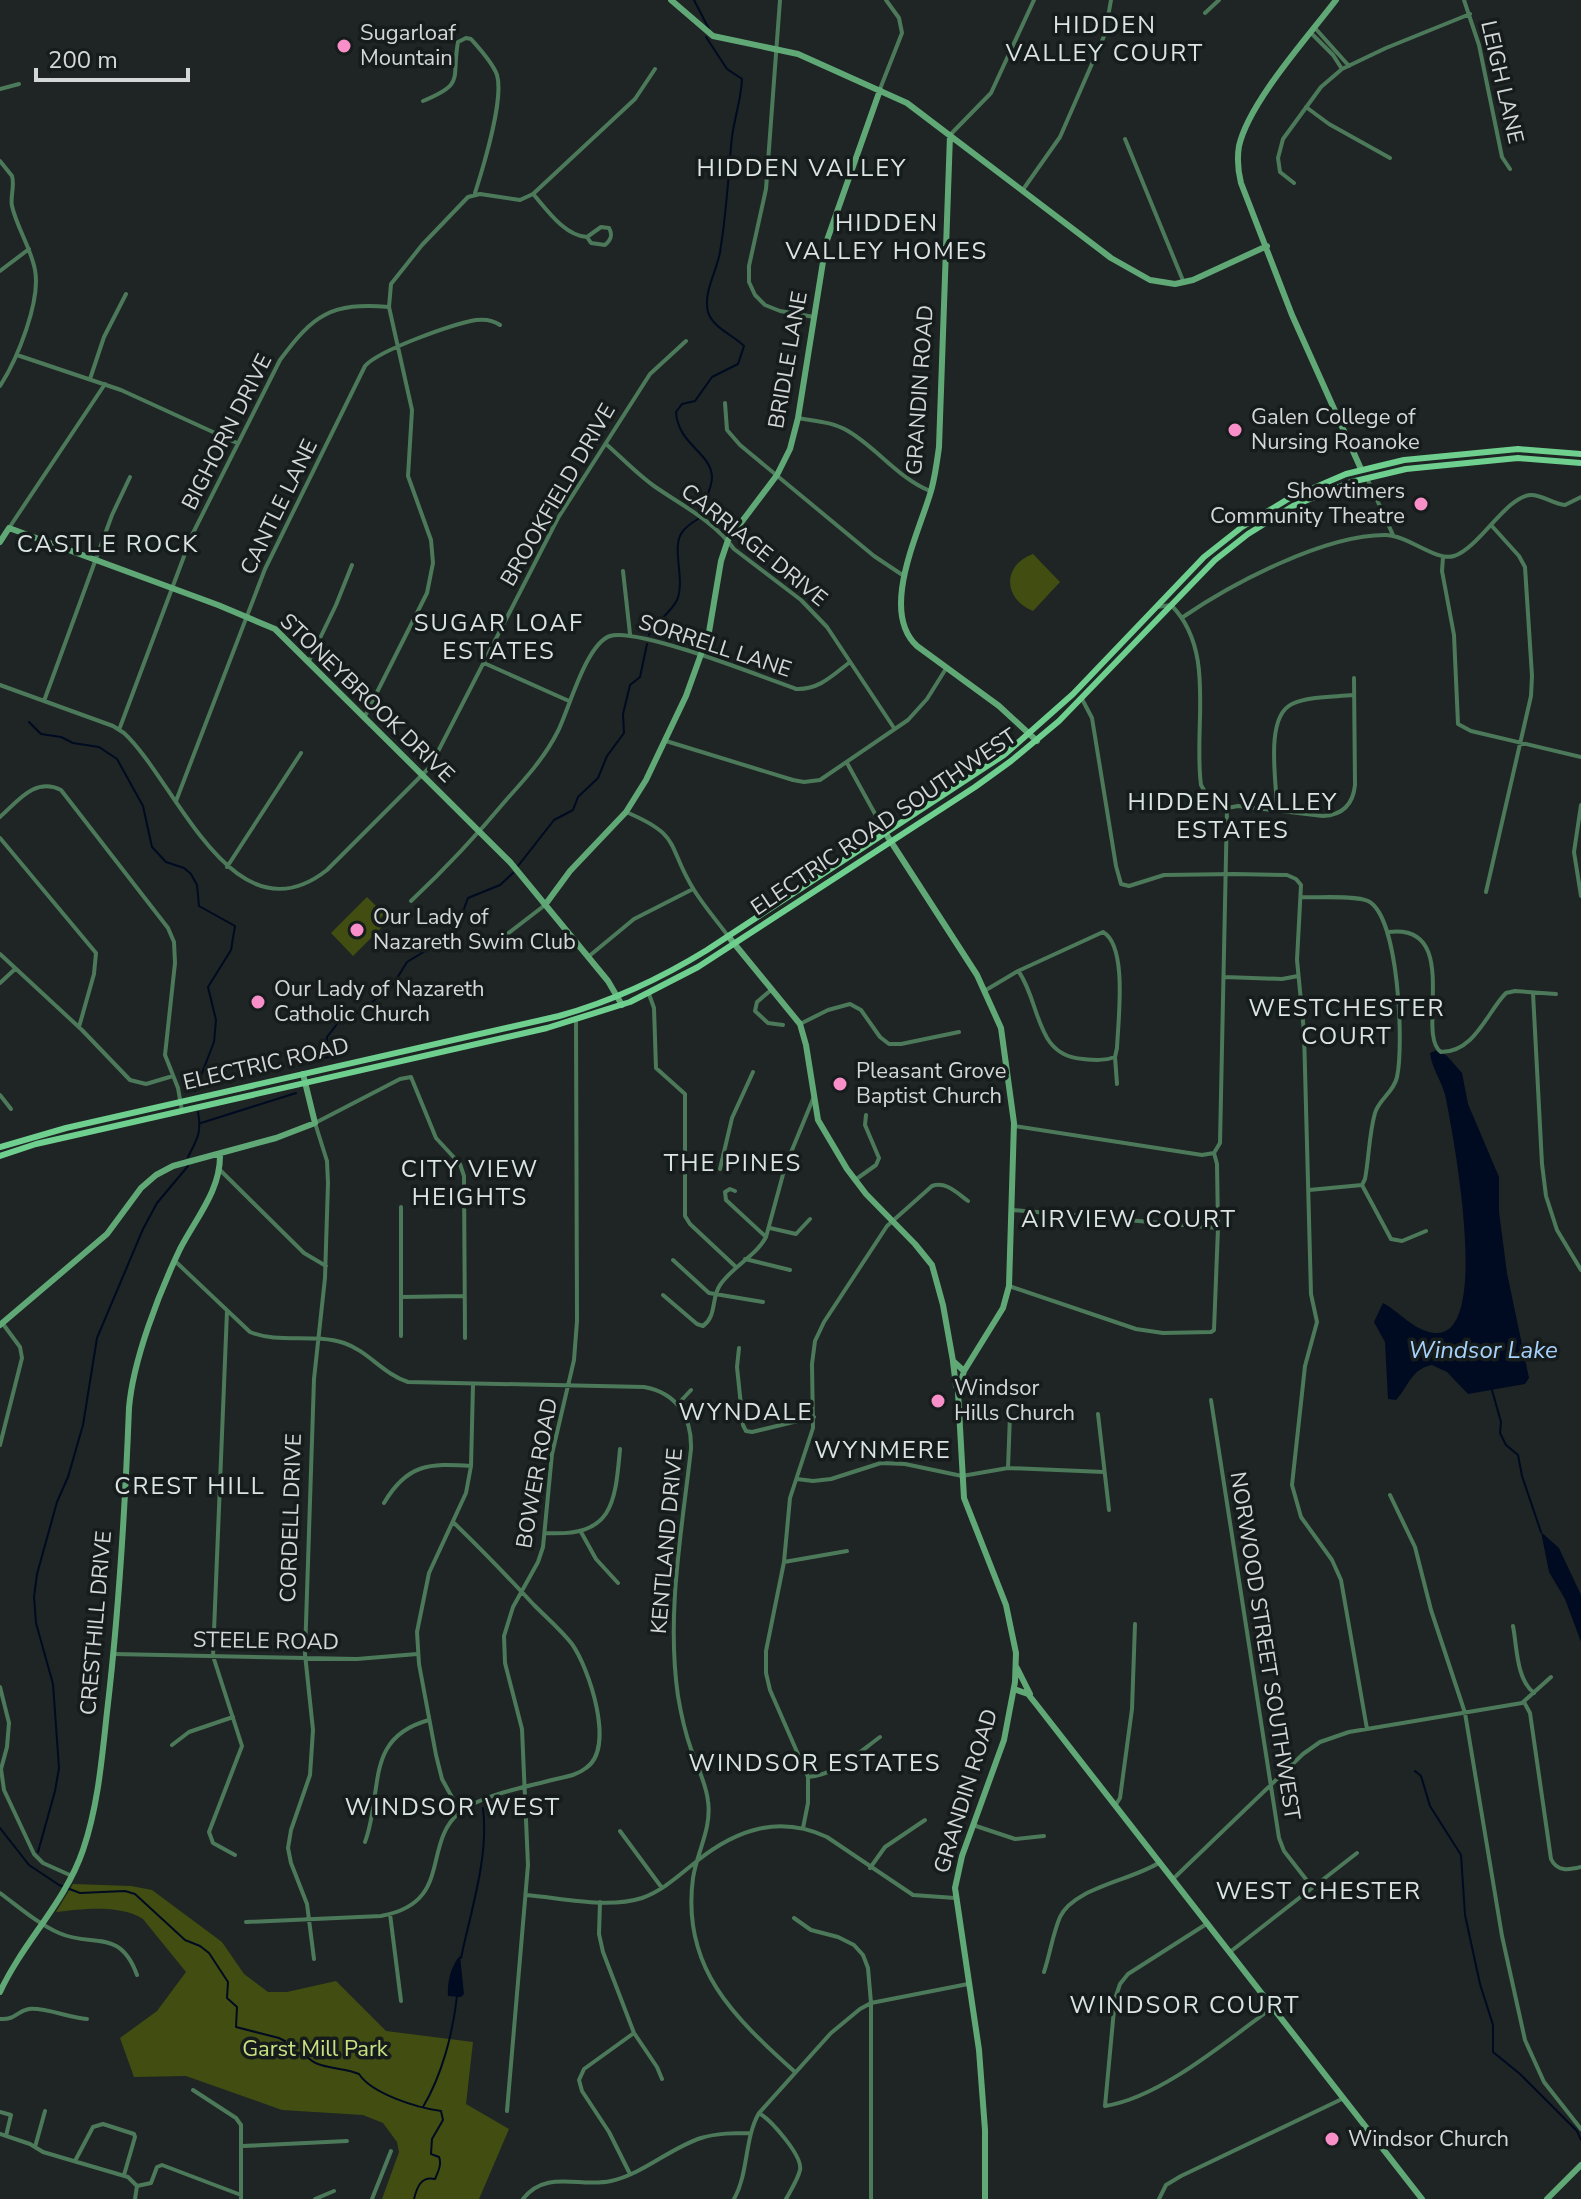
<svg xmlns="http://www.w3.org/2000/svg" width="1581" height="2199" viewBox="0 0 1581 2199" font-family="'Nunito Sans',sans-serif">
<rect width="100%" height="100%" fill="#1e2524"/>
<path fill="#424e11" d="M1033 554 1060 582 1033 611C1003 599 1002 565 1033 554Z
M367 897 384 914 380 919 383 926 353 956 331 933Z
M73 1884 131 1886 152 1890 222 1942 244 1974 268 1992H287L336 1981 386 2031 473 2042 466 2104 509 2129 479 2199H382L399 2152 397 2142 383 2123 363 2115 282 2110 186 2076 134 2077 120 2038 157 2011 186 1972 143 1919C120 1904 82 1909 56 1912Z"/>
<path fill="#000a21" d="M1437 1050 1447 1056 1462 1073 1468 1104 1499 1177V1212L1507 1273 1529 1378 1525 1384 1468 1394 1447 1372 1432 1365C1411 1369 1409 1386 1396 1400L1388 1399 1385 1342 1374 1322 1383 1303C1400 1312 1414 1331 1435 1333 1493 1338 1452 1130 1446 1099 1443 1082 1432 1070 1430 1053Z
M1541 1532 1559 1548 1581 1595V1642L1565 1599 1549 1572Z
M460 1956 464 1994 461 1997 448 1996C447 1983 451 1965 460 1956Z"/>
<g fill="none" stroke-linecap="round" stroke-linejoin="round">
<path stroke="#000a21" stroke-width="2" d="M694 0 709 29
M701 514C703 502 712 490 712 477 711 452 678 445 676 412L682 404 695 401 712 377 738 364 744 346C733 335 713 328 708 312 703 292 717 271 720 252 726 217 728 182 731 147 732 124 741 103 742 79L727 69 706 37
M649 635C655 622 670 614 677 600 686 579 670 546 683 531 687 526 693 522 698 519
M29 722 41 734 61 737 73 743 99 747 117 759 143 806 152 847 166 862 184 868 191 874 197 885 199 906 235 926 231 950 208 987 216 1020 214 1042 195 1091
M518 866 554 820 573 810 578 797 598 778 607 756 624 733 623 714 630 685 640 677 647 644
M313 1060 328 1057 327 1037 341 1019 353 1016 391 988 407 962 455 933 468 898 500 885 513 873
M201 1123 296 1093
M188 1157C197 1139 202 1133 198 1112
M1492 1390 1501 1422 1500 1433 1506 1445 1518 1455 1522 1476 1541 1532
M1415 1771 1421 1776 1430 1806 1461 1855 1465 1915 1480 1984 1493 2025V2052L1520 2074 1577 2131 1581 2140
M0 1828 29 1865 59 1885 80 1893 125 1891 135 1894 185 1940 200 1946 209 1953 228 1982 227 1998 237 2007 236 2027 279 2038 285 2041 287 2052C314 2053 302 2059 321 2065 334 2069 348 2069 359 2074 372 2094 418 2108 441 2111L443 2120 432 2139 431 2154 439 2157C442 2164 438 2172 435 2179 421 2176 417 2187 414 2199
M38 1852 55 1791 59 1768 53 1684 36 1623 34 1597 37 1574 57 1502 68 1477 83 1425 97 1338 143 1229 157 1203 188 1166
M461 1958C471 1910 489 1857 483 1808
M423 2107C442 2075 453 2033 457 1996"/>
<path stroke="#4c7959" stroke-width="4" d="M780 0 766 189 749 266V282L755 295 765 305 780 311 814 317
M1464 0 1479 45 1502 157 1510 169
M1205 13 1219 0
M1315 28 1349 66
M1311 33 1333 55 1342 69
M0 89 19 84
M880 89 902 33 899 18 886 0
M423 101C466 83 451 80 458 42L466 38 471 39C480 49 493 63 497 75 504 99 483 168 475 193
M1306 107 1329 124 1390 158
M950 135 991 93 1034 0
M1125 139 1184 283
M0 161 12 176C15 186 10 197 12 206 17 228 31 248 35 270 41 301 17 360 0 386
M1294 183 1280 172 1278 158 1283 139 1321 87 1342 69 1386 48 1470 14
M1022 191 1060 137 1105 34 1111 0
M534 195C547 210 565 236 587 237L591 243 605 245C611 240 613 235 609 228L601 227 587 237
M0 271 29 249
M17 355 121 390 237 443
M90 379 104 337 126 294
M725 403 727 430 740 445 874 556 904 576
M798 418C815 421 833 422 848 431 877 448 898 478 930 491
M606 444C621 457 637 474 654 486 681 505 714 521 734 549L801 600 827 627 894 728
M1367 478 1393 535
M9 528 105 384
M1443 557 1442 571 1454 635 1458 724 1471 731 1581 757
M623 571 630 634
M1157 607 1171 605C1217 651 1193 726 1201 785L1208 797 1227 808
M1183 617C1233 583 1324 535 1385 535 1408 535 1436 562 1454 556 1478 549 1506 497 1530 495 1541 494 1553 504 1565 505L1581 497
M309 661 336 605 352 565
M484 663 569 701
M0 685 113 726 124 733C176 781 233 944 327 870L430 767 558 518 650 374 686 341
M1082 699 1092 718 1116 866 1121 884 1129 886 1164 875 1234 874 1287 875 1296 879 1301 885 1297 960 1304 1032 1311 1294 1317 1322 1305 1366 1292 1485 1301 1517 1332 1560 1341 1580 1367 1729
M44 701 112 515 130 477
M364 718 427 593 433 563 431 540 408 476 412 410 389 307 391 284 422 245 468 197 480 194 520 200 533 194 635 99 655 69
M119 730 192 535 280 360C313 315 331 302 389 307
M666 741 793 780 804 782 820 780 908 720 927 699 947 667
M847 763 885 832
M176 801 265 569 365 366C379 350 453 324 476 320 485 319 493 320 500 325
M1581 805 1574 852 1581 896
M1227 808 1238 806 1323 816C1342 815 1353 805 1355 785L1354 678
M1277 810C1277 784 1264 717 1292 704 1309 696 1334 697 1353 695
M626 812C683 836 666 845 694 890 704 906 717 921 728 936
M0 817C18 801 35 777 61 790L168 928 174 942 175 963 165 1055 178 1088 182 1111
M0 838 96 953 94 974 79 1027
M227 867 301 753
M1486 892 1531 696 1532 676 1525 567 1519 556 1491 525
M1301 897C1317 898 1356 895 1368 901 1399 916 1404 1046 1397 1077 1394 1092 1379 1099 1375 1113 1369 1134 1369 1158 1365 1179L1362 1185 1391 1239 1402 1241 1426 1231
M411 901C445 869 477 835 507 799 526 778 545 757 558 731 569 709 586 644 610 636 637 627 763 677 796 689 819 690 833 675 850 662
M1388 932C1463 922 1415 1035 1441 1052 1475 1052 1487 1012 1506 993L1515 991 1556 994
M501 939 545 905
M0 954 82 1030 130 1080 146 1084 173 1076
M588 957 634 919 693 889
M1019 972C1041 1004 1035 1056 1083 1059 1094 1060 1105 1061 1115 1057
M1225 977 1282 979 1298 976
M0 983 15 969
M771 990 757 1002 755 1011 768 1023 783 1025
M986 990 1018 971 1103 932C1128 946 1118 1021 1117 1048L1115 1057 1117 1084
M1533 993 1542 1164 1546 1196 1557 1230 1581 1270
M649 994 654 1008 656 1068 685 1094V1216L690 1224 736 1267
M800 1024 828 1010 850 1004 861 1010 880 1037 889 1044H901L959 1032
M0 1095 11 1109
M1014 1126 1202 1155 1214 1153
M723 1155 785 1167
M720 1169 732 1118 753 1072
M220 1170 304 1253 326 1266
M855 1180 876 1165 879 1158 865 1125 866 1115
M1309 1190 1362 1185
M735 1191 730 1189 725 1192 726 1200 766 1237
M1012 1210 1218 1228
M770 1228 796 1234 810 1219
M745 1259 790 1270
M673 1260 709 1293 763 1302
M175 1261 250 1332C279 1344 313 1333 344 1343 368 1351 383 1374 408 1382L644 1387C677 1393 692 1417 691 1449 682 1530 666 1614 678 1696 681 1714 685 1732 691 1749 697 1766 706 1783 708 1801 712 1828 697 1852 693 1878 681 1968 734 2017 795 2072
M1009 1286 1136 1329 1163 1333 1211 1332 1214 1330 1218 1228 1217 1164 1214 1153 1220 1143 1227 808
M663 1295 697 1324 703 1326C717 1316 711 1298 720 1285 733 1266 756 1256 766 1237L785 1167 813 1099
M401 1297 464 1296
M227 1311 213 1656 242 1746 209 1832 213 1843 235 1855
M401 1336V1207
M739 1348 737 1367 743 1425 746 1431 752 1432 814 1417
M1211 1400 1279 1838 1284 1851 1312 1887
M678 1404 691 1390
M1098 1414 1109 1510
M0 1445 22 1358 20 1347 3 1324
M1008 1468 1010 1415
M797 1479 813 1481 831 1479 881 1463 905 1464 962 1476 1008 1468 1104 1472
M1390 1495 1415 1547 1431 1610 1465 1713 1502 1936 1525 2040 1544 2082 1581 2129
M384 1503C407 1464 429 1463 471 1466
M581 1532 596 1559 618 1583
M545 1533C612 1537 615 1506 620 1449
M784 1562 847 1551
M1513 1626C1517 1646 1516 1679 1534 1693
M114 1654 357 1659 417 1654
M0 1687 9 1723 7 1747 1 1769 4 1790 34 1854 43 1863 72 1876
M1524 1702 1530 1713 1551 1859C1557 1872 1569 1870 1581 1867
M172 1745 189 1732 233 1717
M808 1777C836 1775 858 1753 880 1737
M1115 1806 1120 1798 1132 1709 1135 1624
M460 1812 442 1779 436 1755 419 1664 417 1632 429 1573 466 1493 471 1466 473 1385
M973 1825 1015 1839 1044 1836
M803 1828 808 1803V1777L770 1690 766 1673V1651L784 1562 790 1498 813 1428 812 1364 815 1341 824 1322 887 1226 932 1186C946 1181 957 1193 968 1201
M620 1831 662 1888
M365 1842C384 1791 363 1738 429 1720
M870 1868 885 1847 925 1820
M1173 1879 1303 1754 1320 1742 1349 1732 1522 1703 1551 1677
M0 1893C19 1907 37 1923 59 1933 92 1948 120 1927 137 1975
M526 1895C562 1898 607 1909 642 1898 664 1890 679 1875 697 1861 737 1829 779 1815 827 1837L913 1895 955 1898
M600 1902 599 1934 603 1952 634 2033 657 2067 662 2079
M390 1914 401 2001
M794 1918 811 1930 838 1937 854 1945 863 1955 868 1968 871 2003V2199
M246 1922 381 1916C454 1903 421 1844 460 1812 481 1795 526 1787 552 1780 564 1777 576 1776 586 1768 616 1748 589 1668 572 1644 561 1630 547 1618 534 1605 508 1577 481 1549 453 1522
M1208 1923 1128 1974 1120 1984 1115 1999 1105 2106C1160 2098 1228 2040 1273 2007
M1230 1952 1357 1853
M314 1959 307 1904 291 1863 288 1848 291 1830 310 1775 313 1730 305 1654 314 1379 325 1278 328 1183 327 1161 315 1123 400 1079 411 1077 436 1138 460 1164 464 1176 465 1338
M1044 1972C1050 1954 1053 1933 1060 1917 1074 1887 1134 1880 1160 1862
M0 2019C16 2020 17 2011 29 2009 44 2007 70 2018 87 2019
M193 2090 236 2118 241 2125V2199
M507 2111 528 1865 522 1729 505 1663 504 1636 513 1607 538 1562 543 1547 552 1454 574 1360 577 1321 576 1021
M0 2112 11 2115 6 2136
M759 2113C771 2120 803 2156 800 2170 798 2179 791 2190 786 2199
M0 2134 30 2144 43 2152 128 2177 137 2186 135 2199
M243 2146 347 2141
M35 2147 45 2111
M75 2161 93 2127 103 2124 134 2134 135 2137 124 2175
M630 2174 609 2132 582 2091 579 2080 584 2069 634 2033
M137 2186 151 2183 157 2167 162 2165 241 2195
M315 2199 334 2191
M372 2199 391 2151
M523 2199C546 2169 580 2188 611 2181 643 2174 670 2148 701 2138 717 2133 735 2133 751 2133
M734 2199C749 2172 744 2139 759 2113L831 2033 860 2009 871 2003 968 1984
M1159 2199 1166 2185 1181 2176 1344 2098"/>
<path stroke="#60a977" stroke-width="6" d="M671 0 713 36 798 54 907 103 1111 258 1150 280 1175 284 1193 280 1267 246
M1336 0C1308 37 1249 102 1239 146 1237 158 1238 171 1241 183L1292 315 1361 469
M950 135 939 447C937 462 935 477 931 491 919 533 879 611 917 646L999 706 1037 741
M0 542 9 528 218 605 275 629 510 862 608 981 622 1005
M886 834 977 975 1001 1028 1014 1123 1009 1286 1003 1308 964 1371 958 1392 964 1498 1006 1605 1016 1653 1015 1682 1004 1740 962 1856 955 1888 979 2050 985 2130V2199
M545 905 570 871 626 812 646 780 686 696 709 632 721 561 728 540 777 475 790 449 798 418 826 243 880 90
M728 936 800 1024 806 1045 818 1120 847 1169 866 1194 915 1244 932 1265 943 1305 953 1361 964 1371
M0 1325 107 1234 141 1188 156 1175 173 1166 276 1138 315 1123 303 1074
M953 1362 956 1386
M1017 1668 1030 1694
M1014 1689 1028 1694 1036 1704 1422 2199
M0 1992C23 1942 65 1903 83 1850 98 1806 102 1758 107 1712 119 1611 125 1509 129 1408 133 1360 159 1293 180 1249 196 1218 221 1190 220 1154
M1547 2199 1581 2165"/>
<path stroke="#6ecf8e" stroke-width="6" d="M0 1147 66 1128 559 1016C613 1001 660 979 707 950L1004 755 1073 694 1204 557 1242 527 1288 499 1346 474 1404 460 1518 449 1581 454
M0 1156 36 1144 547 1028 630 1002 698 967 975 787 1011 761 1059 721 1215 560 1248 534 1293 506 1351 482 1406 469 1518 458 1581 463"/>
</g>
<g fill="#f98fc9" stroke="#151c1b" stroke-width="3">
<circle cx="344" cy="46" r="8"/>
<circle cx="1235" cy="430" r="8"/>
<circle cx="1421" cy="504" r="8"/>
<circle cx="357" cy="930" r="8"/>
<circle cx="258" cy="1002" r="8"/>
<circle cx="840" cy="1084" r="8"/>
<circle cx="938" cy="1401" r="8"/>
<circle cx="1332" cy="2139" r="8"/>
</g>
<g text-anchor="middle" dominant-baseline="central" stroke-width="7" stroke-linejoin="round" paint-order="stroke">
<g font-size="22" fill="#d3d7d7" stroke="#151c1b" text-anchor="start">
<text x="360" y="33">Sugarloaf<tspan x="360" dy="25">Mountain</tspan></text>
<text x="1251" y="417">Galen College of<tspan x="1251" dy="25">Nursing Roanoke</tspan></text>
<text x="1405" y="491" text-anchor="end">Showtimers<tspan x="1405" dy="25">Community Theatre</tspan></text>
<text x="373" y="917">Our Lady of<tspan x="373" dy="25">Nazareth Swim Club</tspan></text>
<text x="274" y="989">Our Lady of Nazareth<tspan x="274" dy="25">Catholic Church</tspan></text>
<text x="856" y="1071">Pleasant Grove<tspan x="856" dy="25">Baptist Church</tspan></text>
<text x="954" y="1388">Windsor<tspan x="954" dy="25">Hills Church</tspan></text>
<text x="1348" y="2139">Windsor Church</text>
</g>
<g font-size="22" fill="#d3d7d7" stroke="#151c1b">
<text transform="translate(1502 82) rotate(77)">LEIGH LANE</text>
<text transform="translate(788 360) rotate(-80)">BRIDLE LANE</text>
<text transform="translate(920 390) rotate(-86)">GRANDIN ROAD</text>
<text transform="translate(227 432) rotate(-63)">BIGHORN DRIVE</text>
<text transform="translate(558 495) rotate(-60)">BROOKFIELD DRIVE</text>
<text transform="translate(279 507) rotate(-64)">CANTLE LANE</text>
<text transform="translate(754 545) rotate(39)">CARRIAGE DRIVE</text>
<text transform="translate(715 646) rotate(18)">SORRELL LANE</text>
<text transform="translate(367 698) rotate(44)">STONEYBROOK DRIVE</text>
<text transform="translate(884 822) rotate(-34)">ELECTRIC ROAD SOUTHWEST</text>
<text transform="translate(266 1064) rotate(-13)">ELECTRIC ROAD</text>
<text transform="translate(537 1473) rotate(-80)">BOWER ROAD</text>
<text transform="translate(291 1518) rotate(-88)">CORDELL DRIVE</text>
<text transform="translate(667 1541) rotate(-85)">KENTLAND DRIVE</text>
<text transform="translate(96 1623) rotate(-85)">CRESTHILL DRIVE</text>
<text transform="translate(266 1641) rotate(1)">STEELE ROAD</text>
<text transform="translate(1265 1646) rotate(81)">NORWOOD STREET SOUTHWEST</text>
<text transform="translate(966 1791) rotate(-73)">GRANDIN ROAD</text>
</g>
<g font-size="22" fill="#c9e080" stroke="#151c1b">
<text x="315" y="2049">Garst Mill Park</text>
</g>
<g font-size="24" letter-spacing="2" fill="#dbe4e3" stroke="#151c1b">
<text x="1105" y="25">HIDDEN<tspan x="1105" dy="28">VALLEY COURT</tspan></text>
<text x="802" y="168">HIDDEN VALLEY</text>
<text x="887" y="223">HIDDEN<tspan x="887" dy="28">VALLEY HOMES</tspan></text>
<text x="108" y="544">CASTLE ROCK</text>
<text x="499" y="623">SUGAR LOAF<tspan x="499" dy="28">ESTATES</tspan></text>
<text x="1233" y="802">HIDDEN VALLEY<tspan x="1233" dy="28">ESTATES</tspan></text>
<text x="1347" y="1008">WESTCHESTER<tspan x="1347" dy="28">COURT</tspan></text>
<text x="733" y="1163">THE PINES</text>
<text x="470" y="1169">CITY VIEW<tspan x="470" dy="28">HEIGHTS</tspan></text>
<text x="1129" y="1219">AIRVIEW COURT</text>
<text x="746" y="1412">WYNDALE</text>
<text x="883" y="1450">WYNMERE</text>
<text x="190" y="1486">CREST HILL</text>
<text x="815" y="1763">WINDSOR ESTATES</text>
<text x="453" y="1807">WINDSOR WEST</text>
<text x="1319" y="1891">WEST CHESTER</text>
<text x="1185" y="2005">WINDSOR COURT</text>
</g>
<g font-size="24" font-style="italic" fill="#a8d2fd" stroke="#151c1b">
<text x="1483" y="1350">Windsor Lake</text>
</g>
</g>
<path d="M36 68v12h152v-12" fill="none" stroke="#d3d7d7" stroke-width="4"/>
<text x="48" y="68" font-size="24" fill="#d3d7d7" stroke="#151c1b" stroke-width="6" paint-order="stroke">200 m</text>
</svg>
